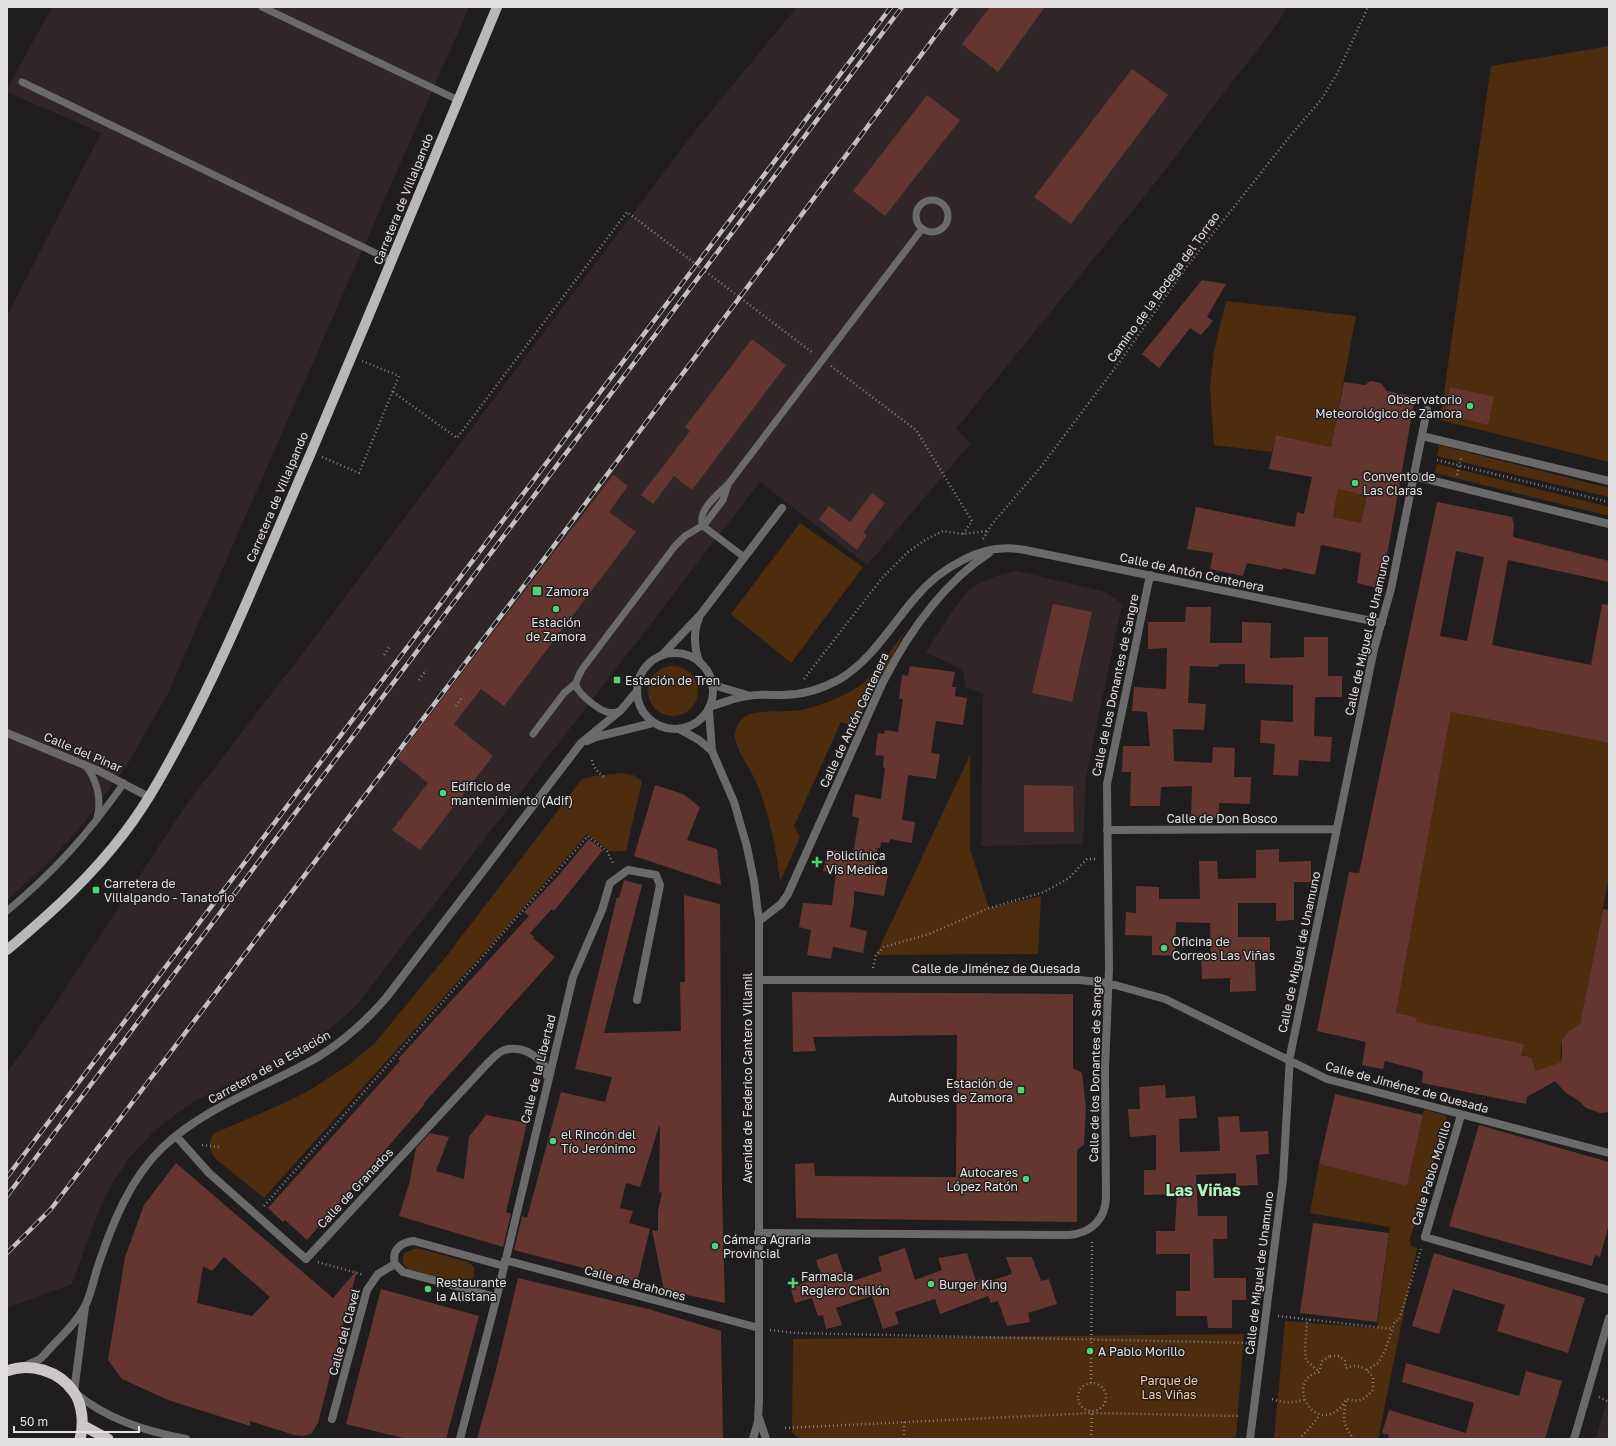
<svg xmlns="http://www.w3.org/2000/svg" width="1616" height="1446" viewBox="0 0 1616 1446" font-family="'Golos Text',sans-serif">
<rect width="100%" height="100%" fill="#201d1e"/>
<path fill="#302628" d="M52 7H469L167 695 127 765 84 823 48 863 7 900V316L101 133 7 92V89Z
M797 7H1288L1274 28 1155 183 956 429 971 443 867 565 760 482 355 1007 332 1027 309 1043 197 1100 179 1112 154 1131 130 1157 113 1182 97 1215 72 1284 7 1308V1073L48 1015 186 805 312 641 699 126Z
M1017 571 1106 592 1122 604 1086 777 1083 844 981 846 983 694 965 687 963 670 926 652 953 610 967 591 979 583 999 575Z
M1609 1392V1439H1596Z"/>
<path fill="#4e2d0f" d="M1609 46V462L1440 420 1491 66Z
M1226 301 1356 316 1331 447 1276 435 1272 452 1214 445 1210 388 1214 351Z
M1439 445 1609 488V497L1437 456Z
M1437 464 1609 507V516L1435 473Z
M1338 489 1367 496 1361 523 1333 517Z
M800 523 863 567 791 663 731 614Z
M905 632 854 727 841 722 794 826 800 837 780 882C776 848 770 816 757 784 751 769 738 754 735 738 734 734 736 730 737 726 746 707 772 713 789 711 798 711 808 709 816 706 830 702 845 695 858 687 874 677 892 648 905 632Z
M648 691a25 25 0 1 1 50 0a25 25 0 1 1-50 0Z
M1451 712 1609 743V877L1580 1024C1562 1036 1556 1046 1564 1067L1536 1071 1531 1057 1416 1022 1417 1017 1396 1013Z
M970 755V849L989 908 1041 896 1038 954 876 955Z
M622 773 633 775 642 781 626 851H610L587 834 503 931 264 1198 216 1159C209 1151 207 1141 215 1133L289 1101 310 1090 350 1064 375 1043 445 958 582 779 594 776Z
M1424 1109 1447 1116 1410 1239 1411 1246 1417 1248 1378 1439H1274L1285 1321 1377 1328 1390 1227 1310 1213 1319 1164 1407 1186Z
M417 1248 468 1262 474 1267V1277L470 1281 463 1284 408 1269C402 1265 402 1260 404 1253Z
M1244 1334 1236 1437 1231 1439H799L792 1432 793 1339Z"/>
<path fill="#64362f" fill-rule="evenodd" d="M990 7H1045L998 72 962 44Z
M1132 69 1168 95 1071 224 1034 197Z
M927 95 960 120 885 216 853 191Z
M1202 280 1226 284 1207 317 1213 321 1201 335 1190 328 1159 368 1142 354Z
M752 339 786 365 692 490 674 476 653 504 641 495 690 431 685 427Z
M1370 381 1381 383 1387 391 1415 397 1381 589 1357 583 1361 553 1321 545 1315 575 1283 568V570L1247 563 1243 576 1210 569 1213 553 1187 549 1196 507 1295 527 1297 512 1304 514 1312 477 1269 469 1276 435 1331 447 1344 382 1365 385ZM1338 489 1367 496 1361 523 1333 517Z
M1450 387 1494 397 1488 425 1445 414Z
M613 475 628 486 609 512 636 532 504 706 481 689 454 724 493 756 420 850 392 830 428 783 397 758Z
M872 493 885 503 863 533 867 535 857 550 819 519 829 506 850 522Z
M1437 502 1512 517 1514 525 1513 537 1609 561V582L1508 560 1492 645 1591 665 1602 604 1609 605V743L1451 712 1396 1013 1417 1017 1416 1022 1524 1044 1521 1055 1531 1057 1536 1071 1562 1062V1040L1568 1032 1580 1024 1603 909 1609 910V1112L1600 1113 1586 1108 1579 1101 1566 1093 1555 1081 1527 1097 1526 1104 1422 1083 1423 1071 1385 1061 1383 1069 1362 1065 1366 1042 1317 1031 1349 872 1359 873ZM1456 551 1484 557 1467 641 1440 636Z
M1053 604 1092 612 1072 702 1032 693Z
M1186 607H1211L1210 643H1242V622L1271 623 1270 658 1304 657V637H1328V676H1342V697H1315L1314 736 1332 737 1330 762 1299 760 1298 776 1273 775 1275 744 1260 743 1261 720 1293 722V685L1245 683V664H1220L1218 667 1190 666 1188 703 1206 704 1204 730 1173 729 1174 761 1212 763 1213 747 1235 748 1234 777H1251L1250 804 1219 803V818L1191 817 1192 786 1161 787 1160 806H1130L1131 772H1122L1123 746H1150L1147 712 1132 711 1134 687 1166 689 1167 648 1148 649V622H1185Z
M910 666 955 672 952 687H956L955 696 967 698 963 725 936 721 931 753 940 754 936 779 908 775 902 820 915 822 912 843 890 839 889 843 881 842 880 848H877L874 873 888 875 884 896 854 891V903L850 927 867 931 863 953 833 947 831 959 807 955 811 930 799 927 803 903 832 905 836 873 823 871 828 849 853 854 859 818 852 816 855 794 881 799 885 768 883 767 884 756 875 755 878 733 884 734 885 730 898 732 903 699H899L902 675 908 676Z
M655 785 683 794 700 807 687 840 717 849 721 885 634 856Z
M1024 785 1073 786 1074 832H1024Z
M589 839 603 850 554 911 552 909 530 933 534 937 533 938 555 957 424 1103 425 1104 307 1240 285 1220 283 1222 268 1208 400 1061 398 1059 529 916 524 912 558 876Z
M1279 849V862L1311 861V882H1294V920L1276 921V903H1238V937H1270V960L1255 961 1256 991 1230 992V978L1202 979 1201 955H1211L1210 923 1176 922 1175 956 1152 955V936L1125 935 1126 912 1136 913V886L1159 887V899H1200L1199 861H1217L1218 879 1256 878V850Z
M624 880 642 885 604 1033 681 1031 680 982H685L684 895 720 904 722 1191 725 1303 664 1290 652 1230 658 1231V1211L662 1193 659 1192 660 1126H659L640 1187 626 1183 620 1208 633 1211 629 1223 650 1229 637 1282 514 1250 522 1216 527 1218 561 1092 605 1102 612 1077 575 1069 617 897 619 898Z
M792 992 1073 994V1068L1082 1073 1086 1108 1084 1145 1077 1150V1222L796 1218 795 1164 814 1163 815 1176 956 1177 957 1035 813 1037 816 1051 793 1052Z
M1165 1085 1166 1098 1195 1096 1197 1118 1179 1119 1180 1152 1220 1151 1218 1117 1239 1116 1240 1132 1268 1131 1269 1154 1256 1155 1258 1185 1236 1186V1173L1196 1175 1198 1216H1227V1239H1213L1214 1278H1246V1300H1232V1328H1208L1207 1316H1176V1291H1190V1254H1156V1231H1175L1177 1194 1144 1195V1170H1156V1135L1130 1137 1128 1109H1140L1139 1087Z
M1335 1094 1423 1115 1407 1186 1319 1164Z
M486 1115 527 1123 506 1212 511 1214 503 1247 399 1216 409 1184 416 1148 430 1133 449 1137 436 1171 464 1179 469 1137Z
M1479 1125 1609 1162V1224L1600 1257 1595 1255 1592 1266 1449 1226Z
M176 1163 333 1298 357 1270 318 1423 311 1434 302 1436 294 1435 250 1421V1426L168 1400 122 1379 108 1360 125 1257 144 1205ZM224 1257 270 1297 252 1316 197 1303 203 1266 212 1271Z
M1313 1223 1389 1233 1377 1322 1300 1313Z
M905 1248 915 1280 942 1270 938 1258 967 1253 976 1281 981 1279 983 1283 1012 1274 1006 1257H1032L1041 1281 1049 1279 1057 1304 1028 1313 1030 1322 1007 1326 998 1301 991 1303 988 1296 940 1314 935 1299 895 1312 899 1324 883 1329 872 1296 836 1308 842 1325 826 1329 823 1315 818 1316 812 1298 795 1303 790 1287 822 1277 816 1260 837 1253 847 1283 882 1271 878 1257Z
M1434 1253 1585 1298 1568 1353 1497 1331 1505 1305 1453 1289 1439 1334 1412 1326Z
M518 1278 652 1310 721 1331 723 1439H477L496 1370Z
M381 1289 479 1316 446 1439H407L346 1424Z
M1406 1363 1519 1396 1526 1371 1562 1381 1545 1439H1388L1389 1435 1382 1433 1389 1410 1466 1433 1474 1403 1402 1382Z"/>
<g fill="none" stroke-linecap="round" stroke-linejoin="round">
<path stroke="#827f80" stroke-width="2.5" stroke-dasharray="1 3" stroke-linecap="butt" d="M831 366 916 430 972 521 963 534
M393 392 457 438 627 212 813 353
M322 457 359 473 399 376 362 361
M1437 460 1609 502
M1457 475 1461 458
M983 539 992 524 1040 468 1118 364 1185 269 1290 136 1321 100 1338 72 1368 7
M384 655 390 646
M804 679 882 578 908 552 925 540 943 531 963 534 987 531
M419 680 426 670
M456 706 463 696
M592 760C593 768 598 772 604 777
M873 968 876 955 884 947 929 934 989 908 1044 892 1069 878 1087 859H1096
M202 1145 219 1147
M264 1206 588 836 607 851 614 865
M318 1262 364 1275
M1278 1316 1393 1329
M1310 1320 1307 1322 1305 1348 1306 1360 1319 1372
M770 1330 795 1333 1250 1343
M1330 1356H1339L1345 1361 1346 1368C1359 1363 1365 1368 1373 1377V1390C1365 1399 1359 1403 1347 1399 1344 1402 1342 1407 1339 1409 1312 1433 1285 1379 1319 1372L1322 1361Z
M1367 1370 1378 1363 1385 1351 1395 1321 1399 1320 1421 1249
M1091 1383 1092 1240
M1078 1397a14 14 0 1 1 28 0a14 14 0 1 1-28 0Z
M1599 1397 1609 1402
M1272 1399C1284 1403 1292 1403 1304 1400
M1346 1401C1343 1419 1342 1424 1354 1439
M904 1422V1439
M785 1428 1092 1413 1240 1416
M1091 1439 1092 1412
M1299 1439 1307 1431 1320 1415"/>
<path stroke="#6b6a6b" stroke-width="7" d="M262 7 458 100
M22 82 392 261
M916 216a16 16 0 1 1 32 0a16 16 0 1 1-32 0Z
M744 557 703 526C696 510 720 493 729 483L922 229
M620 711C615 713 611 713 607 712 599 710 578 694 576 685 576 679 580 673 583 668L675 546 685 536 705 524 723 500 728 485
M533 734 564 693 576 683
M84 764C97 778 102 800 97 818
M7 911C55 871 88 834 124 783"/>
<path stroke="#6b6a6b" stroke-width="8" d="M1422 436 1609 481
M1414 476 1609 524
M699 618C693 631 694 650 700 663
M662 655 701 614 782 508
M712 682 720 687 747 695
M710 707C722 703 736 697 748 696 759 694 771 695 782 695 802 695 822 689 840 679 873 659 891 625 916 597 929 581 945 569 963 560 983 549 1004 546 1025 550L1382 623
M7 733 99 771 149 797
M587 741 596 737 653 723
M1107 830 1336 829
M759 921 781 904 788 894 882 684C907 635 942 584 989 553
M759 980H1079L1108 983 1165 999 1327 1079 1609 1153
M1461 1115 1425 1237 1609 1290
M176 1136 209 1173 306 1259 485 1066C490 1061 498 1052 504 1050 522 1045 537 1055 547 1069V1076
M758 1233 1069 1235C1091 1233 1105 1220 1106 1198L1105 1069 1109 968 1107 784 1150 575
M505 1260 759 1328
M496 1297 403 1272 395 1264C391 1250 401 1242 414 1241L504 1266
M85 1307 74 1392C106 1419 145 1431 186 1439
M25 1366 40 1359 44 1355C58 1339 77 1323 86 1304 92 1291 94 1277 99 1263 113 1222 130 1179 162 1148 206 1106 266 1087 318 1057 344 1041 366 1021 386 998L581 743 621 710 637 691
M332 1419 367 1290 378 1274 395 1264
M460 1439 499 1288 573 977 602 910 610 883 628 870 656 875 660 885 637 1000
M1250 1439 1283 1179 1290 1056 1374 649 1391 589 1427 410
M1574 1439 1609 1318"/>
<path stroke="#6b6a6b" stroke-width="8" d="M637 691a38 38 0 1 1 76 0a38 38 0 1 1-76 0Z
M709 711 712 751 734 802 747 847 754 881 759 921V1399L758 1421 753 1439
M679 729 699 740 712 751
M759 1418 766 1439"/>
<path stroke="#bab7ba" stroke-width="10" d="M7 950C50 914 91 877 125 832 151 798 171 759 191 721 235 635 271 544 310 455 373 306 435 157 497 7"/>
<path stroke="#cac6ca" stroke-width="11" d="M7 1371C30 1362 59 1371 73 1391 83 1404 84 1425 80 1439
M82 1425 108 1439"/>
<defs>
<path id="rail" d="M7 1177 891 7
M7 1196 902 7
M7 1253 51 1209 167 1057 538 567 957 7"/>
</defs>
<use href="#rail" stroke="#c3c0c1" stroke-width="4.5"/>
<use href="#rail" stroke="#201d1e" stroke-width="3" stroke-dasharray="9" stroke-linecap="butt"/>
</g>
<g fill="#4ed676" stroke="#201d1e" stroke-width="1.5">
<circle cx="1470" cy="406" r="4"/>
<circle cx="1355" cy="483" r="4"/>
<rect x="532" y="586" width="10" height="10" rx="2"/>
<circle cx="556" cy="609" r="4"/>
<rect x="613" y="676" width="8" height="8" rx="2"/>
<circle cx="443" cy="793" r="4"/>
<path d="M815 856h4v4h4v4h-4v4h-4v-4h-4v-4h4z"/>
<rect x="92" y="886" width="8" height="8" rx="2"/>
<circle cx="1164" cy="948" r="4"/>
<rect x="1017" y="1086" width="8" height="8" rx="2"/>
<circle cx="553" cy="1141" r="4"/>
<circle cx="1026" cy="1179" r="4"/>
<circle cx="715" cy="1246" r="4"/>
<path d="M791 1277h4v4h4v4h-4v4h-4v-4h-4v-4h4z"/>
<circle cx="931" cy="1284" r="4"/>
<circle cx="428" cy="1289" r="4"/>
<circle cx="1090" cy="1351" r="4"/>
</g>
<g text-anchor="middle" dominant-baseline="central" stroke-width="3" stroke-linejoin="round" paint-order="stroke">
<g font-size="12" fill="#e4e1e2" stroke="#201d1e">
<text transform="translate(403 199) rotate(-68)">Carretera de Villalpando</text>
<text transform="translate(1163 287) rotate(-54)">Camino de la Bodega del Torrao</text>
<text transform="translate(277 497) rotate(-67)">Carretera de Villalpando</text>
<text transform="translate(1192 572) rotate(12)">Calle de Antón Centenera</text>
<text transform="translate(1367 635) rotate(-77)">Calle de Miguel de Unamuno</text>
<text transform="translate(1115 685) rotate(-78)">Calle de los Donantes de Sangre</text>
<text transform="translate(854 720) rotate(-65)">Calle de Antón Centenera</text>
<text transform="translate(83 752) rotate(23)">Calle del Pinar</text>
<text x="1222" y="818">Calle de Don Bosco</text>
<text transform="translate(1299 952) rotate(-78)">Calle de Miguel de Unamuno</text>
<text x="996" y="968">Calle de Jiménez de Quesada</text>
<text transform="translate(269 1067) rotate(-29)">Carretera de la Estación</text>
<text transform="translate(538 1069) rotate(-76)">Calle de la Libertad</text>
<text transform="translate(1095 1069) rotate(-89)">Calle de los Donantes de Sangre</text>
<text transform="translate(747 1078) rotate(-90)">Avenida de Federico Cantero Villamil</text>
<text transform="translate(1407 1087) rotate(15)">Calle de Jiménez de Quesada</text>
<text transform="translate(1431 1173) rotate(-73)">Calle Pablo Morillo</text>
<text transform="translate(355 1188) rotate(-47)">Calle de Granados</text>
<text transform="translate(1259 1273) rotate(-83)">Calle de Miguel de Unamuno</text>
<text transform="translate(635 1283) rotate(15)">Calle de Brahones</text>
<text transform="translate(344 1332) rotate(-75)">Calle del Clavel</text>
</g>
<g font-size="12" fill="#e4e1e2" stroke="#201d1e" text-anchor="start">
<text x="1462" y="399" text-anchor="end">Observatorio<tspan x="1462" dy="14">Meteorológico de Zamora</tspan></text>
<text x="1363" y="476">Convento de<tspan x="1363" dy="14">Las Claras</tspan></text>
<text x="546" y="591">Zamora</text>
<text x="556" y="622" text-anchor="middle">Estación<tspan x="556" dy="14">de Zamora</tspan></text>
<text x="625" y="680">Estación de Tren</text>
<text x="451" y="786">Edificio de<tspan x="451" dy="14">mantenimiento (Adif)</tspan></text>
<text x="826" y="855">Policlínica<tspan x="826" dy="14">Vis Medica</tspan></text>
<text x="104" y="883">Carretera de<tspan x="104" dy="14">Villalpando - Tanatorio</tspan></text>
<text x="1172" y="941">Oficina de<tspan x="1172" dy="14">Correos Las Viñas</tspan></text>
<text x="1013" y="1083" text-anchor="end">Estación de<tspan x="1013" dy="14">Autobuses de Zamora</tspan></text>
<text x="561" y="1134">el Rincón del<tspan x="561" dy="14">Tío Jerónimo</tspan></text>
<text x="1018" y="1172" text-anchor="end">Autocares<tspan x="1018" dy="14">López Ratón</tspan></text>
<text x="723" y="1239">Cámara Agraria<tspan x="723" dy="14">Provincial</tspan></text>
<text x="801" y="1276">Farmacia<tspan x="801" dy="14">Reglero Chillón</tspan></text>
<text x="436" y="1282">Restaurante<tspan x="436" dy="14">la Alistana</tspan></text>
<text x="939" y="1284">Burger King</text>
<text x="1098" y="1351">A Pablo Morillo</text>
</g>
<g font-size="12" fill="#fcc9a1" stroke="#201d1e">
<text x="1169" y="1380">Parque de<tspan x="1169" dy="14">Las Viñas</tspan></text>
</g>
<g font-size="16" font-weight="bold" fill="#b1f4bd" stroke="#201d1e">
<text x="1203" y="1190">Las Viñas</text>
</g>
</g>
<rect width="1616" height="1446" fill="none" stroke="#e4e1e2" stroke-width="16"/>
<path d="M14 1426v6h125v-6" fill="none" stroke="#e4e1e2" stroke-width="2"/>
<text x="20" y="1426" font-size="12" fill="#e4e1e2" stroke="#201d1e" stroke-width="3" paint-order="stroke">50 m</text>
</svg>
